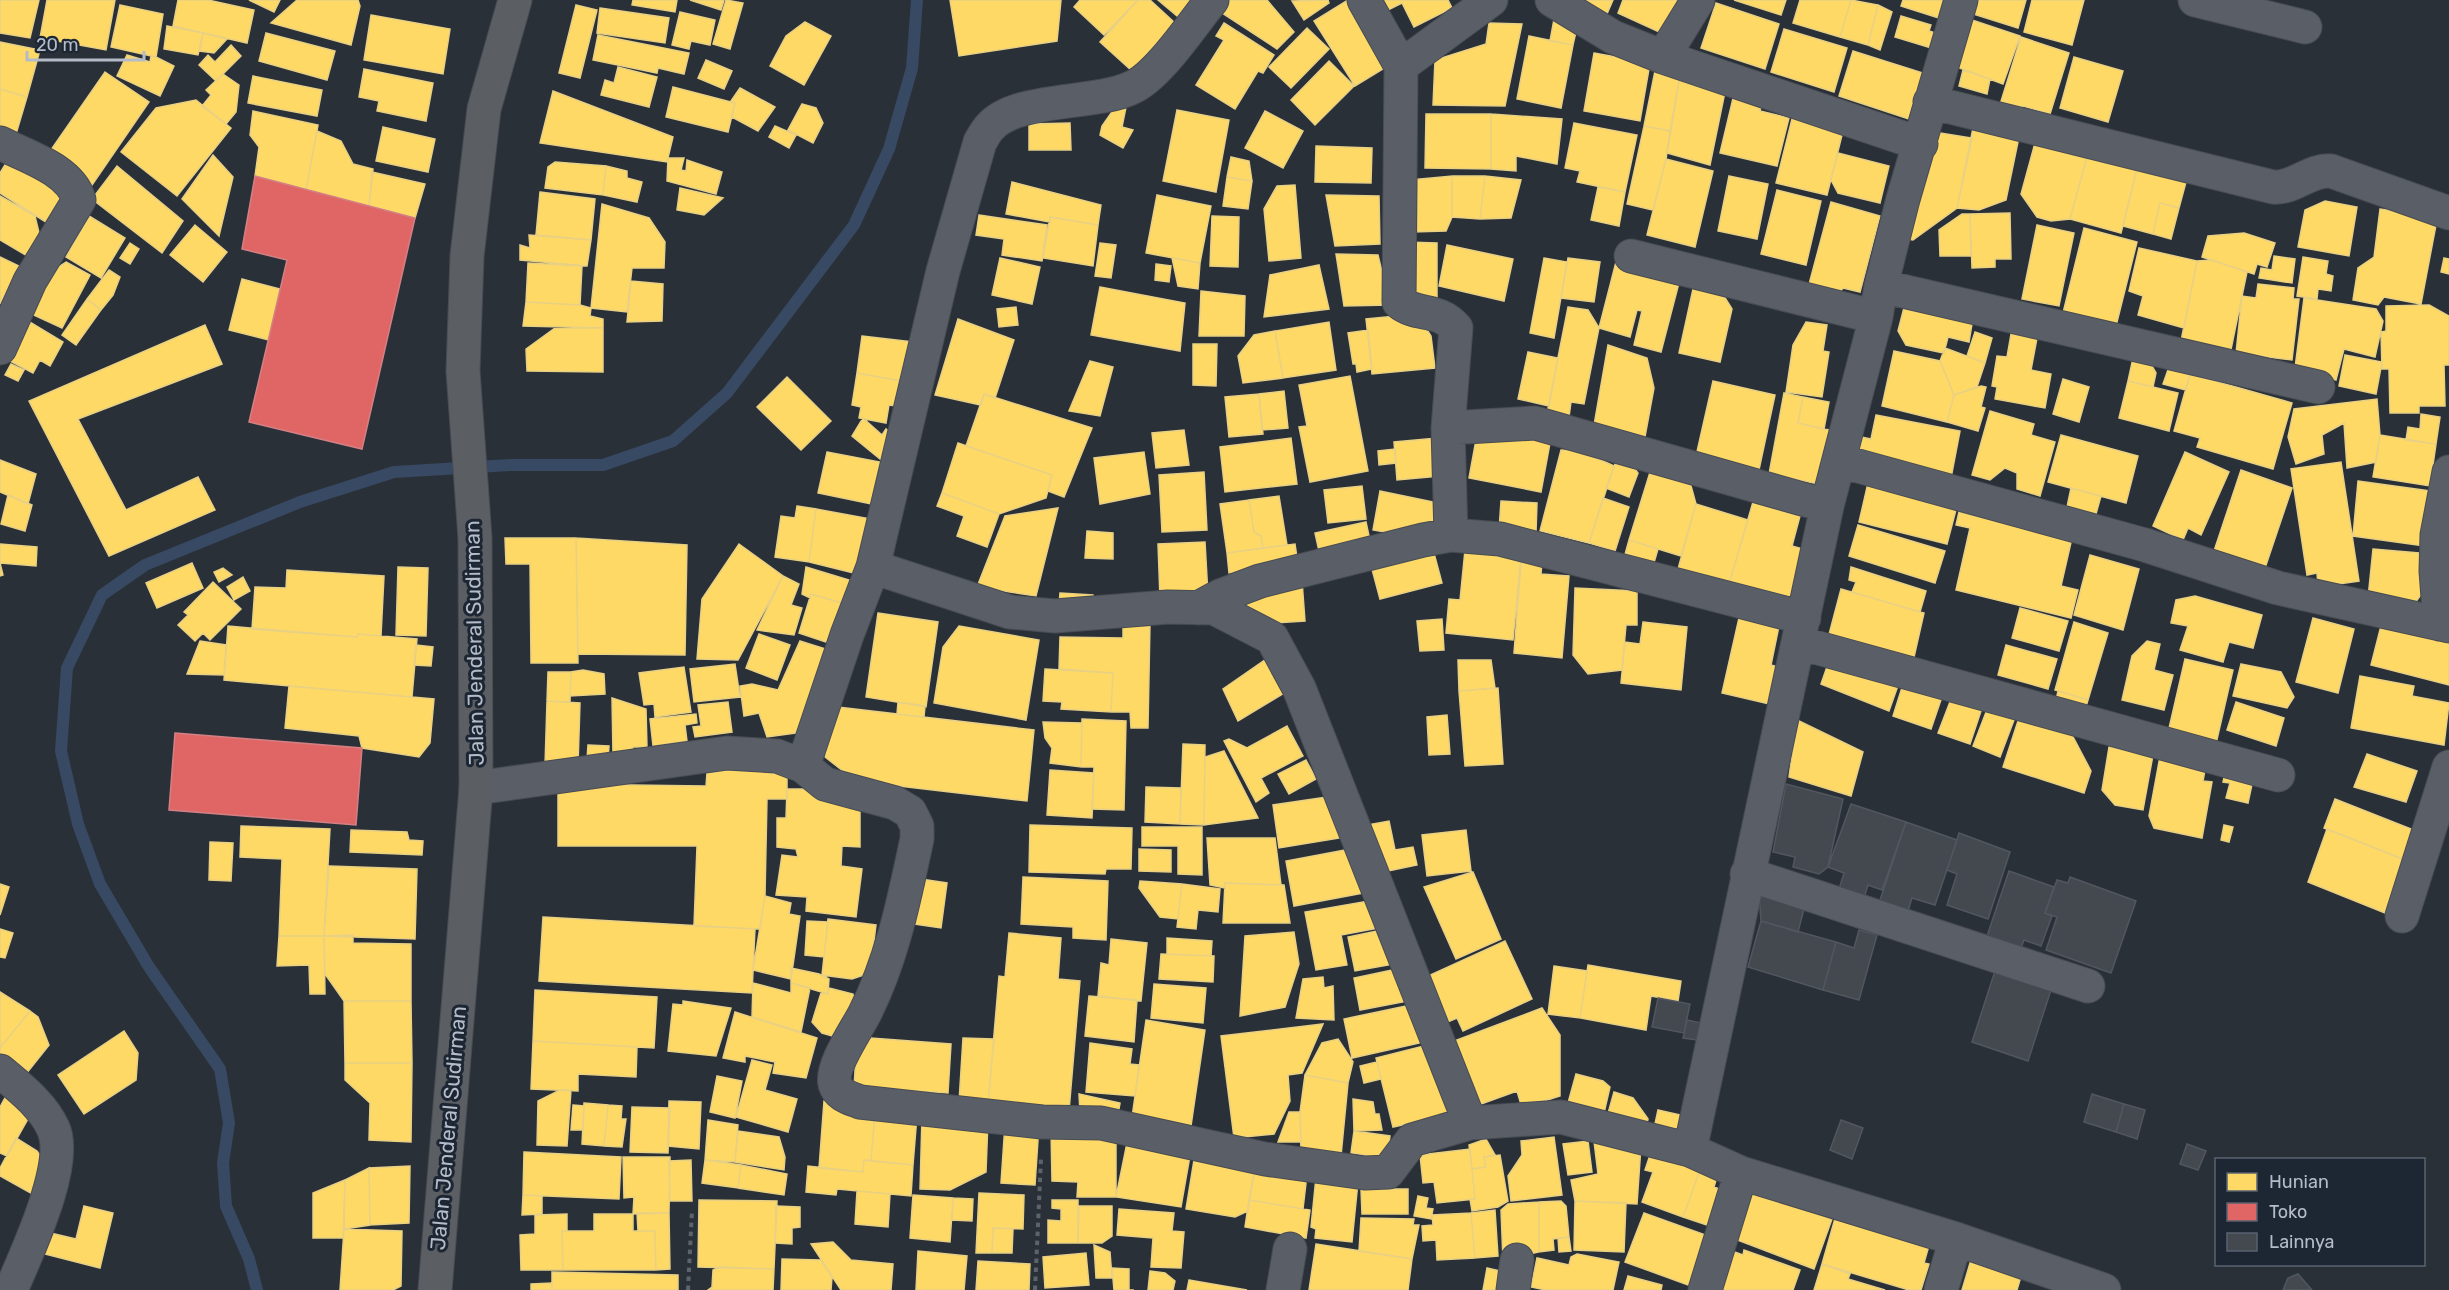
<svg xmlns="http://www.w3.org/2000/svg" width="2449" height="1290" viewBox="0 0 2449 1290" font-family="Rubik,sans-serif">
<rect width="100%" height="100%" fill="#2a3038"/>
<path fill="#ffd966" stroke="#e8d084" stroke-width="1.5" d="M0 0H39L30 38 0 33Z
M47 0H115L106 50 40 38Z
M178 0H208L254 10 247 43 173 26Z
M249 0H280L274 12Z
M297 0H358L360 6 351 45 271 23Z
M633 0H677L675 12 632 5Z
M690 0H724L721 10Z
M726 0 743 3 730 49 713 44Z
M950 0H1061L1057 41 959 56Z
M1080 0H1138L1104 35 1074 7Z
M1138 0H1150L1175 23 1132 71 1100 42Z
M1158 0H1200L1183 21Z
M1225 0H1267L1294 32 1277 49 1219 11Z
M1328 0 1329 3 1304 20 1292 1Z
M1348 0 1391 64 1355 86 1314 21Z
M1383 0H1448L1452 8 1414 27 1402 3 1388 10Z
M1584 0H1613L1606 16Z
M1623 0H1684L1668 36 1618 13Z
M1734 0H1786L1781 15Z
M1800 0H1851L1840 37 1793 23Z
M1851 0 1878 5 1868 45 1840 37Z
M1903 0H1949L1942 19 1901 6Z
M1971 0H2026L2018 28 1967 12Z
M2032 0H2084L2072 45 2024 32Z
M1716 3 1779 24 1765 69 1701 48Z
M120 5 163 14 156 57 111 47Z
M576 5 597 10 580 78 559 73Z
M1878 5 1892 12 1880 50 1868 45Z
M600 8 669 18 665 43 597 33Z
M680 12 715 20 710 45 691 41 689 49 672 45Z
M1555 14 1579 19 1573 45 1550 41Z
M371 15 450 29 443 74 364 60Z
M1901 16 1931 25 1929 31 1942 35 1938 50 1895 37Z
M1972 20 2020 36 2003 84 1957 67Z
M805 22 831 36 804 85 770 66 786 36Z
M1224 23 1274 55 1263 73 1258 71 1235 109 1196 85 1224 40 1216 36Z
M1489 23 1522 24 1505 106 1433 105 1435 60 1486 44Z
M167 26 203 33 198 55 164 49Z
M1307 28 1329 49 1291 88 1269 67Z
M1784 29 1847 48 1834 92 1771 72Z
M203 33 227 39 214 53 200 51Z
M266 33 335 51 327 80 259 61Z
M598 35 689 53 684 74 658 68 657 73 593 60Z
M1529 36 1573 45 1561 108 1517 99Z
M2021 37 2069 53 2050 114 2023 106 2019 117 1998 111Z
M0 42 40 50 27 97 0 89Z
M231 45 241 56 216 81 199 65 208 55 215 62Z
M1853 51 1929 75 1915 121 1839 96Z
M1594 53 1650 63 1640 121 1584 111Z
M127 55 150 62 151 56 156 57 174 66 160 96 117 76Z
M2074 57 2123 71 2108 122 2060 108Z
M706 60 732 71 724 89 698 78Z
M1329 61 1354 86 1315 125 1291 100Z
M618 67 657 77 649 107 601 95 605 80 614 83Z
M364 69 433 83 426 121 377 111 379 101 359 97Z
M1963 70 1990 79 1987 94 1959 86Z
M1655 71 1680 76 1670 131 1644 126Z
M105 72 149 102 90 188 46 157Z
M223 74 239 85 236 112 226 124 202 106 211 95 206 90Z
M253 76 322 90 317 116 248 103Z
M1680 76 1726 87 1710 165 1667 153Z
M673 87 735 103 728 132 666 117Z
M740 88 775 107 758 131 732 117 735 103 731 101Z
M0 89 27 97 16 134 0 129Z
M1735 90 1763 97 1760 111 1789 118 1777 166 1720 153Z
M553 91 673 137 667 162 540 143Z
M196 100 231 128 177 196 121 152 156 108Z
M802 104 816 108 823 123 813 143 788 130Z
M1126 107 1122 127 1133 130 1123 148 1100 135 1102 126 1114 109Z
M1177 110 1229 120 1216 192 1163 181Z
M253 111 318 125 306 190 255 176 259 147 250 135Z
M1265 111 1303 131 1283 168 1245 148Z
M1794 111 1845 123 1827 195 1776 183Z
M1426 114H1491V169L1425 168Z
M1491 114 1562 119 1557 164 1516 156V171L1491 169Z
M1070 123 1071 150H1029V124Z
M1574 123 1637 135 1625 192 1577 182 1580 171 1565 168Z
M775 126 796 135 789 148 769 137Z
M1644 126 1670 131 1666 159 1653 210 1627 204Z
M383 127 435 139 428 172 376 161Z
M1973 128 2019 137 2006 200 1979 210 1957 208Z
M317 131 341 141 353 164 373 169 369 206 306 190Z
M1934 132 1972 138 1957 208 1913 240 1907 239Z
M2035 143 2087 157 2070 219 2051 221 2037 217 2021 194Z
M1316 146 1372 148 1371 183 1315 182Z
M1838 153 1889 166 1880 203 1838 193 1831 180Z
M2107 153 2139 161 2121 233 2070 219 2087 157 2105 163Z
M213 155 233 177 219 236 182 199Z
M1231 157 1249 161 1252 181 1227 177Z
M668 158H684L681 170 686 171 687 160 722 172 716 194 667 181Z
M1666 159 1713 171 1695 247 1647 235Z
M8 160 72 188 57 229 0 193V173Z
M555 162 606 166 603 195 545 188 548 167Z
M117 166 183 221 162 253 92 199Z
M606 166 627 171V178L642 182 637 202 603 195Z
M2137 169 2186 182 2179 208 2160 203 2153 234 2123 226Z
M372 172 425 184 415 218 369 206Z
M1452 176H1485L1480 219 1452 217Z
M1452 176V217L1446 231 1412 232 1410 180Z
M1485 176 1521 180 1511 218 1480 219Z
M1729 176 1768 184 1757 239 1718 231Z
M1227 177 1252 181 1248 209 1223 206Z
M1012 182 1101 205 1098 225 1050 217V222L1006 214Z
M1295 185 1301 258 1269 261 1264 209 1277 186Z
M1598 187 1625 192 1619 226 1591 220Z
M680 188 723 198 704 215 677 210Z
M1777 190 1821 201 1806 265 1761 254Z
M540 192 595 199 591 240 536 235Z
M1157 195 1211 206 1200 263 1146 253Z
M1326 195 1379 196 1380 244 1335 246Z
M0 196 35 216 40 237 29 257 0 240Z
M2325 201 2357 207 2349 256 2298 247 2305 210Z
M1831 202 1880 216 1860 292 1843 288 1837 296 1808 288Z
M2160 203 2179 208 2171 239 2153 234Z
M602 204 649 218 665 242 664 268H632L627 312 591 308Z
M2380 209 2421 215 2436 225 2421 304 2384 297 2378 305 2353 300 2358 268 2374 257Z
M2010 213 2011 259H1995V267L1972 268 1970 214Z
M1962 214H1970L1971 256H1940L1939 230Z
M979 215 1047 225 1042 261 1002 255 1004 239 976 235Z
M89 216 125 238 101 278 66 257Z
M1212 216 1239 217 1238 267 1210 266Z
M1050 217 1098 225 1093 266 1043 258Z
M195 225 227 252 203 282 170 255Z
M2037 225 2074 233 2059 306 2022 299Z
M2084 228 2137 242 2116 326 2063 313Z
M2244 233 2275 243 2267 267 2257 264 2254 274 2202 257 2208 236Z
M529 235 591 240 587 266 520 260V245L530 248Z
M1406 242 1437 243V302H1408Z
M130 243 139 249 130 264 120 258Z
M1100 243 1116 245 1111 278 1095 276Z
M1447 245 1513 259 1504 301 1439 286Z
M2139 248 2197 261 2184 328 2138 315 2143 296 2129 291Z
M1336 254 1378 255 1390 305 1344 306Z
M2274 256 2295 259 2292 283 2259 278 2261 268 2272 270Z
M0 257 19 266 0 304Z
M2303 257 2328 261 2326 274 2333 276 2331 291 2318 289 2317 299 2297 296Z
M1000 258 1040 267 1032 304 992 295Z
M1172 258 1200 263 1198 289 1178 286Z
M1544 258 1567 262 1554 338 1530 333Z
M1568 258 1600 262 1594 302 1561 298Z
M2444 258 2449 259V274L2441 272Z
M2212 260 2247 272 2229 359 2180 346 2197 261Z
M66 262 90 275 62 328 27 312 46 275Z
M1616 262 1680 279 1661 352 1634 345 1642 311 1637 310 1630 337 1599 328Z
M528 263 582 266 580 305 526 302Z
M1156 264 1171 266 1169 282 1155 280Z
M1319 265 1329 309 1264 317 1270 275Z
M109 270 120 277 113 295 101 310 87 299Z
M242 279 280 289 269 340 229 330Z
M1695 280 1717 285 1732 309 1720 362 1679 353Z
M631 281 663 284 662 321 627 322Z
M2258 284 2294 288 2293 299H2299L2292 360 2236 353 2242 296 2256 298Z
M1100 287 1185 303 1180 351 1091 335Z
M1201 291 1245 296 1244 336H1199Z
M1907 296 1974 312 1969 342 1948 337 1944 353 1906 345 1898 331Z
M2304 298 2376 309 2383 321 2375 357 2344 349 2336 380 2295 368Z
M87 299 101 310 76 345 62 335Z
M526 302 580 305 591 308 590 316 603 319V328L523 326Z
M2429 305 2449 316V365H2444L2445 406H2419V413H2390L2389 369H2382L2381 332 2386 331V306Z
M1016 307 1018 325 999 327 997 309Z
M1568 307 1588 310 1599 328 1584 404 1571 402 1569 417 1547 413Z
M1417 314 1431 336 1435 368 1372 374 1366 319Z
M958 319 1014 340 995 398 984 394 981 405 935 395Z
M28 321 63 342 50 366 40 360 33 373 8 360Z
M1329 322 1336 370 1283 378 1275 331Z
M1806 322 1827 325 1823 351 1829 352 1822 397 1786 392 1793 345Z
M205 325 222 364 78 419 126 510 198 477 215 510 109 556 29 401Z
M555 328H603V372L527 371 526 349Z
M1368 330 1372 369 1357 372 1356 364H1353L1348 333Z
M1275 331 1283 378 1243 383 1238 356 1254 335Z
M1975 332 1992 338 1985 363 1967 356Z
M2011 334 2037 338 2031 370 2051 374 2045 408 1995 399 1997 387 1992 386 1997 356 2007 357Z
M862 336 913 342 906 382 857 373Z
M1193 344H1217L1216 386 1193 385Z
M1608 345 1647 358 1654 388 1644 442 1593 431Z
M1945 348 1985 363 1977 387 1954 395 1940 361Z
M1894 351 1940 361 1954 395 1947 422 1882 406Z
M1528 352 1558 358 1549 406 1518 399Z
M2345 355 2382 362 2376 394 2339 386Z
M2133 358 2149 361 2156 373 2153 387 2128 381Z
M1090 361 1113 367 1100 416 1069 411Z
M11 364 24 370 18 381 5 375Z
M2169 367 2190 374 2186 390 2163 384Z
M857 373 906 382 902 407 889 405 886 423 859 418 861 407 852 405Z
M2190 374 2292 403 2273 469 2197 447 2200 438 2174 431Z
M1350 376 1368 471 1310 482 1299 427 1307 426 1299 385Z
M787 377 831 421 801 450 757 407Z
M2063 379 2089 387 2079 422 2053 414Z
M1713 381 1775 395 1757 479 1694 465Z
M2128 381 2178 393 2169 431 2119 418Z
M1981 386 1986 387 1981 407 1985 408 1978 431 1947 422 1954 395Z
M1284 391 1288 428 1262 430 1259 394Z
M1784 393 1803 397 1798 423 1834 431 1824 485 1769 474Z
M984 394 1092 428 1064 497 1048 491 1052 475 966 446Z
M1259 394 1263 434 1229 437 1225 397Z
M1803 397 1829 402 1824 429 1798 423Z
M2377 399 2380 435 2376 462 2347 468 2344 423 2322 435 2324 454 2296 464 2288 437 2294 409Z
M1990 411 2034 424 2031 435 2055 442 2040 496 2017 489V473L2005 468 1990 480 1972 475Z
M2421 414 2440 417 2436 444 2406 440 2408 427 2420 429Z
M1876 415 1960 431 1951 478 1851 457 1856 436 1871 439Z
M863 418 882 435 886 429 899 441 891 468 852 436Z
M1478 429 1550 443 1541 492 1469 478Z
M1184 430 1189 465 1156 468 1152 433Z
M2061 435 2138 456 2126 503 2048 482Z
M2380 435 2436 444 2430 486 2373 477Z
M1291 438 1297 484 1225 492 1220 447Z
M1437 438 1440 476 1397 480 1394 442Z
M958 443 1052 475 1046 498 999 514 942 493Z
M1395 449 1396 463 1379 465 1378 451Z
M1561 450 1581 451 1614 466 1589 543 1540 531Z
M827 452 880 462 872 504 818 493Z
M1144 452 1150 494 1100 504 1094 458Z
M2185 452 2229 472 2201 535 2188 528 2183 540 2153 526Z
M1617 459 1630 462 1638 473 1629 497 1606 488Z
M0 460 36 474 28 504 0 492Z
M2341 462 2359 581 2318 587 2317 573 2307 575 2291 469Z
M1651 469 1690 482 1696 504 1681 556 1629 540Z
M2241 470 2292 488 2264 571 2213 554Z
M1204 472 1207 530 1162 532 1159 475Z
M2358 481 2430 491 2424 546 2353 536Z
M1868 483 1957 506 1947 544 1859 522Z
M1362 486 1366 519 1328 523 1324 490Z
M2071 488 2101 496 2096 514 2067 507Z
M1380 491 1448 505 1443 530 1413 537 1373 530Z
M942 493 999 514 987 547 957 536 964 516 937 506Z
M8 495 32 505 25 531 1 524Z
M1279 496 1287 545 1263 548 1261 536 1254 532 1249 500Z
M1603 498 1629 507 1615 551 1589 543Z
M1249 500 1254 532 1261 536 1263 548 1227 553 1220 504Z
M1501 501 1537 503 1536 532 1499 530Z
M1753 502 1800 516 1792 546 1810 551 1795 603 1729 584Z
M1696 504 1748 520 1729 584 1678 569Z
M797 506 816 509 809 562 775 557 781 516 795 518Z
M1058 508 1036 596 977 587 1005 516Z
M816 509 871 519 858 574 809 562Z
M1959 512 2072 538 2061 586 2078 590 2071 618 1956 590 1970 528 1956 525Z
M1366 522 1372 550 1321 560 1315 533Z
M1858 525 1945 551 1935 583 1849 556Z
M1087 531 1113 533V559L1085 558Z
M505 538H576L578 663H531L530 564H506Z
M576 538 687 545 685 655 578 654Z
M1629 540 1658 549 1653 566 1624 558Z
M1205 542 1208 595 1160 598 1158 544Z
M1431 542 1442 583 1380 599 1369 558Z
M0 544 37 547 36 566 0 563 3 575 0 576Z
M739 544 783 576 738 660 697 659 702 599Z
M1295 544 1298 564 1229 573 1227 553Z
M2373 549 2431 554 2428 585 2415 603 2368 598Z
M1465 550 1521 556 1513 640 1446 633 1449 599 1460 600Z
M1522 550 1543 551 1541 574 1569 576 1562 658 1514 653Z
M2090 555 2139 569 2123 630 2074 615Z
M192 563 203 588 157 608 146 583Z
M398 567 428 568 426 636 396 635Z
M806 567 849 580 845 604 811 594 810 598 802 594Z
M1851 567 1926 591 1920 612 1852 592 1856 582 1849 580Z
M223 568 232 575 219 582 214 572Z
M287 570 384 576 381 636 358 634 357 637 252 629 255 587 286 588Z
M783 576 799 584 791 605 802 608 794 635 757 630Z
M243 577 250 591 234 600 227 587Z
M1302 581 1305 621 1259 624 1251 619 1244 595Z
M213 582 241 609 210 640 203 633 195 641 178 625 188 615 184 612Z
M1575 588 1637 591V625H1626L1622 670 1588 674 1573 655Z
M1841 589 1924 613 1912 666 1827 642Z
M1060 593 1093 595V606L1059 605Z
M811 594 845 604 832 644 799 633Z
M2195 596 2262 615 2253 648 2229 642 2223 662 2180 650 2188 626 2171 623 2176 600Z
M2020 608 2068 621 2059 651 2012 638Z
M878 613 938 622 926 707 866 697Z
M1739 618 1779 626 1771 665 1782 668 1774 705 1722 693Z
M2313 618 2354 629 2338 693 2296 682Z
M2383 618 2449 635V685L2371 665Z
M1442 619 1444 650 1420 651 1417 621Z
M1643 622 1687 627 1681 690 1621 683 1625 642 1640 644Z
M2074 622 2108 633 2088 700 2055 690Z
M1123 623H1150L1148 728H1131L1130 712H1111L1113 673 1059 669 1060 637 1123 638Z
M228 626 357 637 358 634 417 639 412 697 224 680Z
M959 626 1039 640 1026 720 934 703 943 647Z
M759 634 790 645 777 680 746 668Z
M200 641 226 645 224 675 187 674Z
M800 641 835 652 803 732 767 737 759 713 744 716 740 686 752 684 778 690Z
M2147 641 2160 644 2154 670 2173 675 2164 710 2122 700 2132 656Z
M416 645 433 647 431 666 414 665Z
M2006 645 2057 659 2048 689 1998 675Z
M1269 657 1286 692 1238 721 1223 689Z
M2185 659 2233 670 2215 748 2167 737Z
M1458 660H1491L1495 688 1459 691Z
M1829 661 1901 677 1889 711 1821 684Z
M735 664 740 697 694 702 690 669Z
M2241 664 2281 672 2294 697 2287 708 2233 696Z
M684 667 691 712 655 717 654 704 644 705 639 673Z
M1045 669 1113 673 1111 712 1061 709 1062 702 1043 701Z
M583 670 604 674 605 694 570 696 571 672Z
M548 672H571L570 702 547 701Z
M2360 676 2414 686 2412 696 2449 703 2444 745 2351 728Z
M1905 678 1944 691 1931 729 1893 716Z
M289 686 434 699 430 743 419 757 362 748 359 736 285 728Z
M1498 688 1503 764 1465 766 1459 691Z
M2058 691 2088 700 2084 713 2055 705Z
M1953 694 1983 705 1970 744 1938 733Z
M612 698 646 709 647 747H633L632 756 613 755Z
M547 701 580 703 578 766 545 765Z
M728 702 732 732 695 737 693 727 701 726 698 705Z
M898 702 925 706 924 717 897 714Z
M2236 702 2284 718 2276 746 2227 730Z
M829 706 1034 730 1027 801 856 781 825 757Z
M1988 707 2017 712 2000 757 1973 746Z
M696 714 697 723 685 725 687 741 653 746 650 719Z
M1447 715 1450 754 1429 755 1427 717Z
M2020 715 2070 731 2091 771 2084 793 2003 767Z
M1082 719 1126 721 1124 810 1092 809 1094 767H1081Z
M1797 720 1863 752 1851 796 1789 777Z
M1043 722 1082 723 1081 767 1050 763 1052 748 1045 738Z
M1287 726 1303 756 1261 778 1269 793 1256 802 1224 741 1229 739 1247 748Z
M1183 744 1205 745 1204 825 1180 824Z
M588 745 609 746 608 760 587 759Z
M2109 747 2153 755 2143 810 2115 805 2102 790Z
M1224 751 1258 818 1204 825 1205 757Z
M2161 751 2207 759 2203 781 2212 782 2202 838 2154 828 2149 816Z
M2367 754 2417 771 2406 802 2354 787Z
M1306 760 1316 779 1289 794 1278 774Z
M767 764 768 773H787V799H767L765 896 760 929 694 926 697 846H558V784L706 786 707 773Z
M2226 768 2254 775 2248 803 2226 798 2230 783 2223 782Z
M1050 770 1094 773 1092 818 1047 815Z
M1146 787 1181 788 1180 824 1145 822Z
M787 789H821L819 800 860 803V847L842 846 841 866 862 869 856 917 806 911 807 897 776 895 782 855 798 857 796 849 777 847V818H786Z
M1340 795 1346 837 1279 848 1273 805Z
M2335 799 2421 833 2410 862 2324 828Z
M1389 821 1395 850 1413 847 1417 865 1378 873 1367 825Z
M1030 825 1132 828 1131 869H1106L1105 874 1029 872Z
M2224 825 2233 827 2229 842 2221 840Z
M241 826 330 829 324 936H279L282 859 240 857Z
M1142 827H1202V875L1178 874V846H1142Z
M2327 829 2403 859 2385 913 2308 882Z
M351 830 407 832 409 840 423 841 422 855 350 852Z
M1466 830 1471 871 1427 876 1422 835Z
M1207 838H1275L1281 885 1225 883V888L1210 885Z
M210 842 233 843 231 881 209 880Z
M1356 848 1364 893 1294 906 1286 861Z
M1139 849 1171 850V872L1139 871Z
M329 866 417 869 415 939 324 936Z
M1473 872 1501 939 1456 959 1424 887Z
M1023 877 1108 881 1106 940 1073 938V927L1021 924Z
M914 878 947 883 941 928 908 923Z
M1140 881 1182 884 1178 919 1160 917 1139 888Z
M1225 883 1284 885 1290 923H1223Z
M0 884 9 887 0 915Z
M1182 884 1220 889 1218 912 1198 910 1196 929 1177 927Z
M765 896 791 903 789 914 800 916 791 979 753 970Z
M1374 900 1379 928 1341 935 1347 965 1316 970 1305 912Z
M543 917 755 929 752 993 539 981Z
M828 919 876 925 870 973 852 979 822 975Z
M807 921 828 922 824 957 805 955Z
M0 929 13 933 5 958 0 957Z
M1387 929 1394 964 1355 971 1348 937Z
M1294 932 1299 964 1285 1007 1240 1016 1245 936Z
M1009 933 1061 938 1058 979 1080 981 1069 1111 988 1105 999 976 1005 977Z
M353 935V943L411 944V1001H344L325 974 324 936Z
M279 936H324L325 994H310L309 965 277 966Z
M1167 938 1212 941 1211 956 1167 954Z
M1111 939 1147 943 1141 1001 1098 996 1101 963 1109 965Z
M1505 941 1532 999 1463 1031 1457 1018 1438 1026 1417 981Z
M1161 954 1214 956 1213 982 1159 979Z
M1588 965 1681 981 1678 1001 1651 996 1646 1030 1580 1018Z
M1554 966 1587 971 1580 1018 1548 1014Z
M791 968 819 974 829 979 828 994 791 983Z
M1402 968 1408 1001 1360 1010 1354 978Z
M1323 977 1324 988 1333 986 1334 1020 1296 1018 1303 979Z
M753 983 791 993V983L810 988 801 1032 752 1017Z
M1154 984 1206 988 1203 1023 1151 1018Z
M829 988 853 994 857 1018 839 1038 822 1033 812 1022 821 993 828 994Z
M535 990 657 997 654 1048 533 1041Z
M0 992 30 1011 0 1048Z
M1089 996 1137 1000 1134 1042 1085 1036Z
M344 1001H411L412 1063H345Z
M683 1001 731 1008 716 1056 668 1051 673 1004 683 1005Z
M1416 1004 1424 1042 1352 1058 1344 1019Z
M1542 1008 1560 1035V1096L1522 1108 1517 1091 1470 1108 1449 1043Z
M30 1011 38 1017 49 1045 26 1074 0 1053V1048Z
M735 1012 817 1038 806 1078 773 1073 775 1062 745 1056V1062L723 1058Z
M1146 1020 1205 1030 1191 1126 1132 1117Z
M1323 1024 1302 1073 1288 1075 1290 1101 1274 1134 1234 1138 1221 1036Z
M124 1031 138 1053 136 1080 84 1114 58 1075Z
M857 1037 951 1044 948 1093 854 1088Z
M963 1038 994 1039 988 1105 959 1102Z
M1338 1039 1353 1062 1348 1083 1305 1075 1322 1043Z
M533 1041 637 1047 636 1077 578 1074V1091L531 1089Z
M1090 1043 1132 1049 1130 1064 1139 1065 1135 1096 1086 1092Z
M1436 1043 1456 1119 1416 1122 1393 1127 1376 1058Z
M752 1060 772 1065 765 1090 797 1099 788 1132 736 1117Z
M1377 1062 1381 1079 1364 1083 1360 1066Z
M345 1063H412L411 1142 369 1140 370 1103 345 1080Z
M1576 1074 1603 1081 1610 1087 1604 1113 1568 1103Z
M1305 1075 1348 1083 1341 1156 1301 1153 1300 1112Z
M717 1076 742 1081 735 1118 710 1112Z
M560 1090H571L567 1146 537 1145 538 1101Z
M1614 1092 1633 1098 1648 1119 1646 1128 1607 1117Z
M1079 1094 1120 1103 1117 1120 1080 1112Z
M6 1096 33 1110 7 1156 0 1153V1107Z
M1353 1099 1373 1102 1375 1114H1379L1382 1130 1354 1131Z
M669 1101 701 1102 699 1149 668 1146Z
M824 1101 847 1102 875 1113 871 1161 864 1160 863 1172 819 1168Z
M584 1103 608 1105 604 1146 582 1144Z
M573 1105 584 1106 583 1130H571Z
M608 1105 622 1106 621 1119H626L622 1147 604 1146Z
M632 1107 670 1108 668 1153 630 1152Z
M1658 1110 1685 1116 1680 1139 1653 1133Z
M1289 1112H1300L1301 1142H1278Z
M875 1113 917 1116 913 1165 871 1161Z
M922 1117 988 1120 986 1172 950 1190 920 1189Z
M708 1120 738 1125 735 1162 705 1160Z
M1005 1124 1039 1125 1035 1185 1001 1183Z
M1051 1130 1116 1131V1197H1077L1078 1182 1052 1181Z
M738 1131 779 1137 785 1157 784 1170 735 1162Z
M1354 1131 1390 1136 1387 1159 1351 1153Z
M1593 1133 1641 1146 1637 1204 1575 1201 1571 1180 1598 1174Z
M1554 1137 1562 1195 1511 1201 1508 1176 1522 1155 1521 1141Z
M16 1138 37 1151 50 1169 36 1196 0 1176V1168Z
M1128 1138 1191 1150 1181 1207 1116 1197Z
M1486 1139 1495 1155 1484 1157 1486 1167 1472 1169 1469 1145Z
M1588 1141 1592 1172 1568 1175 1563 1144Z
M1470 1149 1475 1199 1437 1203 1434 1182 1423 1183 1420 1155Z
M524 1152 621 1157 619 1199 523 1195Z
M1651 1152 1700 1170 1683 1217 1642 1202 1653 1172 1645 1170Z
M1195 1154 1255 1167 1248 1211 1235 1217 1186 1209Z
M1500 1155 1508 1201 1498 1207 1472 1211 1470 1199H1475L1472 1169 1486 1167 1484 1157Z
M623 1157H670L669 1213 633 1214 634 1197 624 1198Z
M691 1160 692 1201H670L669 1161Z
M705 1160 741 1165 738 1188 702 1183Z
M864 1160 913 1165 911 1196 837 1189 836 1195 806 1192 808 1166 863 1172Z
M741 1165 787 1174 784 1195 738 1188Z
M410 1166 409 1223 370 1225 369 1168Z
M1255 1167 1302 1174 1306 1183 1303 1209 1249 1200Z
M369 1168 370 1225 344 1229 345 1180Z
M1700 1170 1717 1177 1714 1187 1727 1192 1713 1227 1683 1217Z
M1316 1177 1358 1182 1352 1242 1315 1238 1316 1229 1311 1227Z
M345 1180 343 1238H313V1193Z
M1361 1189H1408V1214H1362Z
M1753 1189 1832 1219 1814 1269 1735 1239Z
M857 1191 890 1194 888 1227 855 1224Z
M979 1193 1024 1195 1023 1229 993 1228 992 1253H976Z
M523 1195 542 1196V1214L522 1215Z
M913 1195 953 1198 950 1242 910 1238Z
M1418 1196 1428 1198 1426 1208 1433 1209 1431 1219 1414 1216Z
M953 1198 973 1199 972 1221 952 1220Z
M699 1200 777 1201 774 1269 698 1267Z
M1052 1200H1078V1243H1048V1220L1061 1221V1209L1052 1208Z
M1249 1200 1310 1210 1306 1238 1245 1227Z
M1561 1201 1566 1206 1569 1237 1553 1239 1554 1250 1539 1252V1202Z
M1575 1201 1626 1203 1624 1252 1574 1250Z
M1539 1202V1252L1503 1260 1501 1210 1508 1204Z
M84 1206 113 1213 100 1268 41 1253 46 1232 76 1239Z
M776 1206 800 1207V1227L792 1228V1244L775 1243Z
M1079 1206H1112V1236L1102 1243H1078Z
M1119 1209 1174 1213 1172 1231 1184 1232 1181 1268 1151 1267 1153 1238 1117 1235Z
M1495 1210 1498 1256 1475 1258 1471 1213Z
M637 1213H669L670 1269 656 1270 655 1231H638Z
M1471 1213 1475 1258 1437 1260 1436 1240 1423 1241 1422 1226 1433 1225 1432 1215Z
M1644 1213 1708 1236 1691 1286 1625 1262Z
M567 1214V1231H562L563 1270H521L520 1235 535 1234V1215Z
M594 1214H633V1231H655L656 1270H563L562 1231H594Z
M1836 1215 1930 1242 1924 1263 1929 1264 1921 1290H1909L1822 1264Z
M1361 1218 1414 1219 1413 1225H1419L1412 1259 1359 1251Z
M993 1228 1013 1229 1012 1253H992Z
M344 1229 402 1231 401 1286 393 1290H340Z
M1569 1237 1571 1251 1559 1252 1558 1238Z
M833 1242 851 1260 893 1264 891 1290H841L811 1244Z
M1316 1244 1412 1259 1408 1290H1309Z
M1094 1245 1110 1252 1112 1278H1096Z
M1729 1250 1743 1255 1744 1250 1800 1270 1793 1290H1725L1717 1286Z
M918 1251 967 1256 964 1290H916Z
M1086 1253 1089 1285 1045 1288 1043 1257Z
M1973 1253 2022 1273 2017 1290H1962Z
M1577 1254 1619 1262 1613 1290H1546L1531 1287 1537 1258 1569 1265 1571 1257Z
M782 1259 821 1260 832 1277 831 1290H781Z
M978 1261 1030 1264 1029 1290H976Z
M1822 1264 1850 1274 1848 1279 1885 1290H1814Z
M720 1267 774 1269 773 1290H708L712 1287 713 1270Z
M1112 1268 1129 1269V1290H1134H1114Z
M1487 1268 1505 1272 1502 1290H1483Z
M1150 1271 1165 1273 1175 1281 1173 1290H1148Z
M552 1272 678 1275V1290H552Z
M1628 1276 1662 1285 1661 1290H1624Z
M1189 1280 1247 1290H1187Z
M552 1283V1290H531V1284Z"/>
<path fill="#e06666" stroke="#d38084" stroke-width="1.5" d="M255 176 415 218 362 449 249 422 287 260 242 249Z
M175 733 362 748 356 825 169 810Z"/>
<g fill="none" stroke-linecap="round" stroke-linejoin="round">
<path stroke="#384963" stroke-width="12" d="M257 1290 249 1259 226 1206 223 1163 229 1123 220 1069 149 967 100 884 78 824 61 751 67 668 102 595 145 565 300 502 394 472 510 465H603L673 441 727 393 854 225 889 149 912 68 917 0"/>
</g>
<path fill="#444950" stroke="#52575f" stroke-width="1.5" d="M1786 784 1843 799 1828 867 1819 874 1793 867 1795 857 1773 852Z
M1851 804 1906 822 1882 890 1868 885 1864 898 1839 889 1844 873 1828 867Z
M1906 822 1957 840 1935 905 1912 898 1908 911 1880 900Z
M1959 833 2010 852 1988 919 1947 905 1957 874 1947 870Z
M2009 871 2054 887 2045 913 2052 916 2041 946 2024 940 2021 948 1987 936Z
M2070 877 2136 901 2111 973 2046 950 2057 917 2045 913 2057 880 2068 883Z
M1759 893 1805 905 1798 932 1761 921Z
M1761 921 1836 942 1823 990 1748 967Z
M1859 930 1877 935 1859 1000 1823 990 1836 942 1854 948Z
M1995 971 2051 990 2028 1061 1972 1042Z
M1658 998 1690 1004 1684 1033 1652 1027Z
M1687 1020 1701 1023 1697 1040 1683 1038Z
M2092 1094 2124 1104 2116 1132 2084 1122Z
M2124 1104 2145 1110 2137 1139 2116 1132Z
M1841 1120 1863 1128 1852 1159 1830 1150Z
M2187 1144 2206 1151 2198 1170 2180 1164Z
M2298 1274 2312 1290H2283L2288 1278Z"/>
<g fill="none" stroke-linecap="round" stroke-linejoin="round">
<defs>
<path id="minor" d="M1364 0 1401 66
M1552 0 1613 37 1663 57 1921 144
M2195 0 2305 27
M1663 57 1698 0
M1930 102 2273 187C2294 189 2310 169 2331 171L2449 213
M0 143C26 156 71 170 79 200L30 281 0 348
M1631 256 1876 317
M1881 286 2318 387
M1448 428 1535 423 1827 506
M1840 461 2145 545 2278 588 2449 626
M1451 535 1448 428 1456 328C1438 307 1417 317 1399 302L1401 66 1491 0
M873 567 1010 612 1055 616 1168 607 1214 608 1272 638 1299 688 1470 1123
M1198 608 1220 596 1260 581 1423 540 1451 535 1500 539 1804 618
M2440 624 2436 571 2437 535 2449 472
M1800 643 2278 775
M803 766 847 635 873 567 943 271 980 142C983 137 986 131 990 127 1016 97 1094 105 1131 88 1158 77 1193 23 1212 0
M476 788 727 753 777 756 803 766 825 784 895 803 910 812 917 826V839C904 899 893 957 865 1013 857 1029 830 1067 835 1084 838 1095 850 1098 860 1102L1042 1122 1101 1123 1265 1159 1365 1173 1388 1172 1412 1140 1470 1123 1561 1117 1690 1150 1741 1173 1956 1239
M1747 874 2088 986
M2402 916 2449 767
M0 1071C19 1087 42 1104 53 1128 70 1163 26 1254 11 1290
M1690 1150 1827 506 1876 317 1881 286 1903 199 1961 0
M1283 1290 1290 1249
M1513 1290 1517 1260
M1705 1290 1741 1173
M1941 1290 1956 1239 2104 1290"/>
<path id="trunk" d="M435 1290 476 788 475 538 463 371 467 256 484 109 515 0"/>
</defs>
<use href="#minor" stroke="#484c53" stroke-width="35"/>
<use href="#trunk" stroke="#474c53" stroke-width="35"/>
<path stroke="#5d636a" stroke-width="4" stroke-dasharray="4.5 4.5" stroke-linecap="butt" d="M688 1290 692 1210
M1035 1290 1041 1159"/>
<use href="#minor" stroke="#5a5e66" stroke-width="33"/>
<use href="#trunk" stroke="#5b5f64" stroke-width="33"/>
</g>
<g text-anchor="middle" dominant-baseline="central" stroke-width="6" stroke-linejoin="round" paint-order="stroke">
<g font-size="21" fill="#b4bcc9" stroke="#1d2633">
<text transform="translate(474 643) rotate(-91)">Jalan Jenderal Sudirman</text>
<text transform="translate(448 1128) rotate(-85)">Jalan Jenderal Sudirman</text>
</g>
</g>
<rect x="2215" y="1158" width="210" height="108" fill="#1d2633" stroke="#59626f" stroke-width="1.5"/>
<rect x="2227" y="1173" width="30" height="18" fill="#ffd966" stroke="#59626f" stroke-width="1.5"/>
<text x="2269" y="1188" font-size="18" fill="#b4bcc9">Hunian</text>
<rect x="2227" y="1203" width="30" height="18" fill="#e06666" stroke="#59626f" stroke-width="1.5"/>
<text x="2269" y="1218" font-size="18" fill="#b4bcc9">Toko</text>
<rect x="2227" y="1233" width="30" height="18" fill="#444950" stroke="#59626f" stroke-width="1.5"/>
<text x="2269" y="1248" font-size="18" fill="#b4bcc9">Lainnya</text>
<path d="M27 51v9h117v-9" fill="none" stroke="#b4bcc9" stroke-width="3"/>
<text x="36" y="51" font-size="18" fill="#b4bcc9" stroke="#1d2633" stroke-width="4.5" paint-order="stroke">20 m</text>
</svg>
